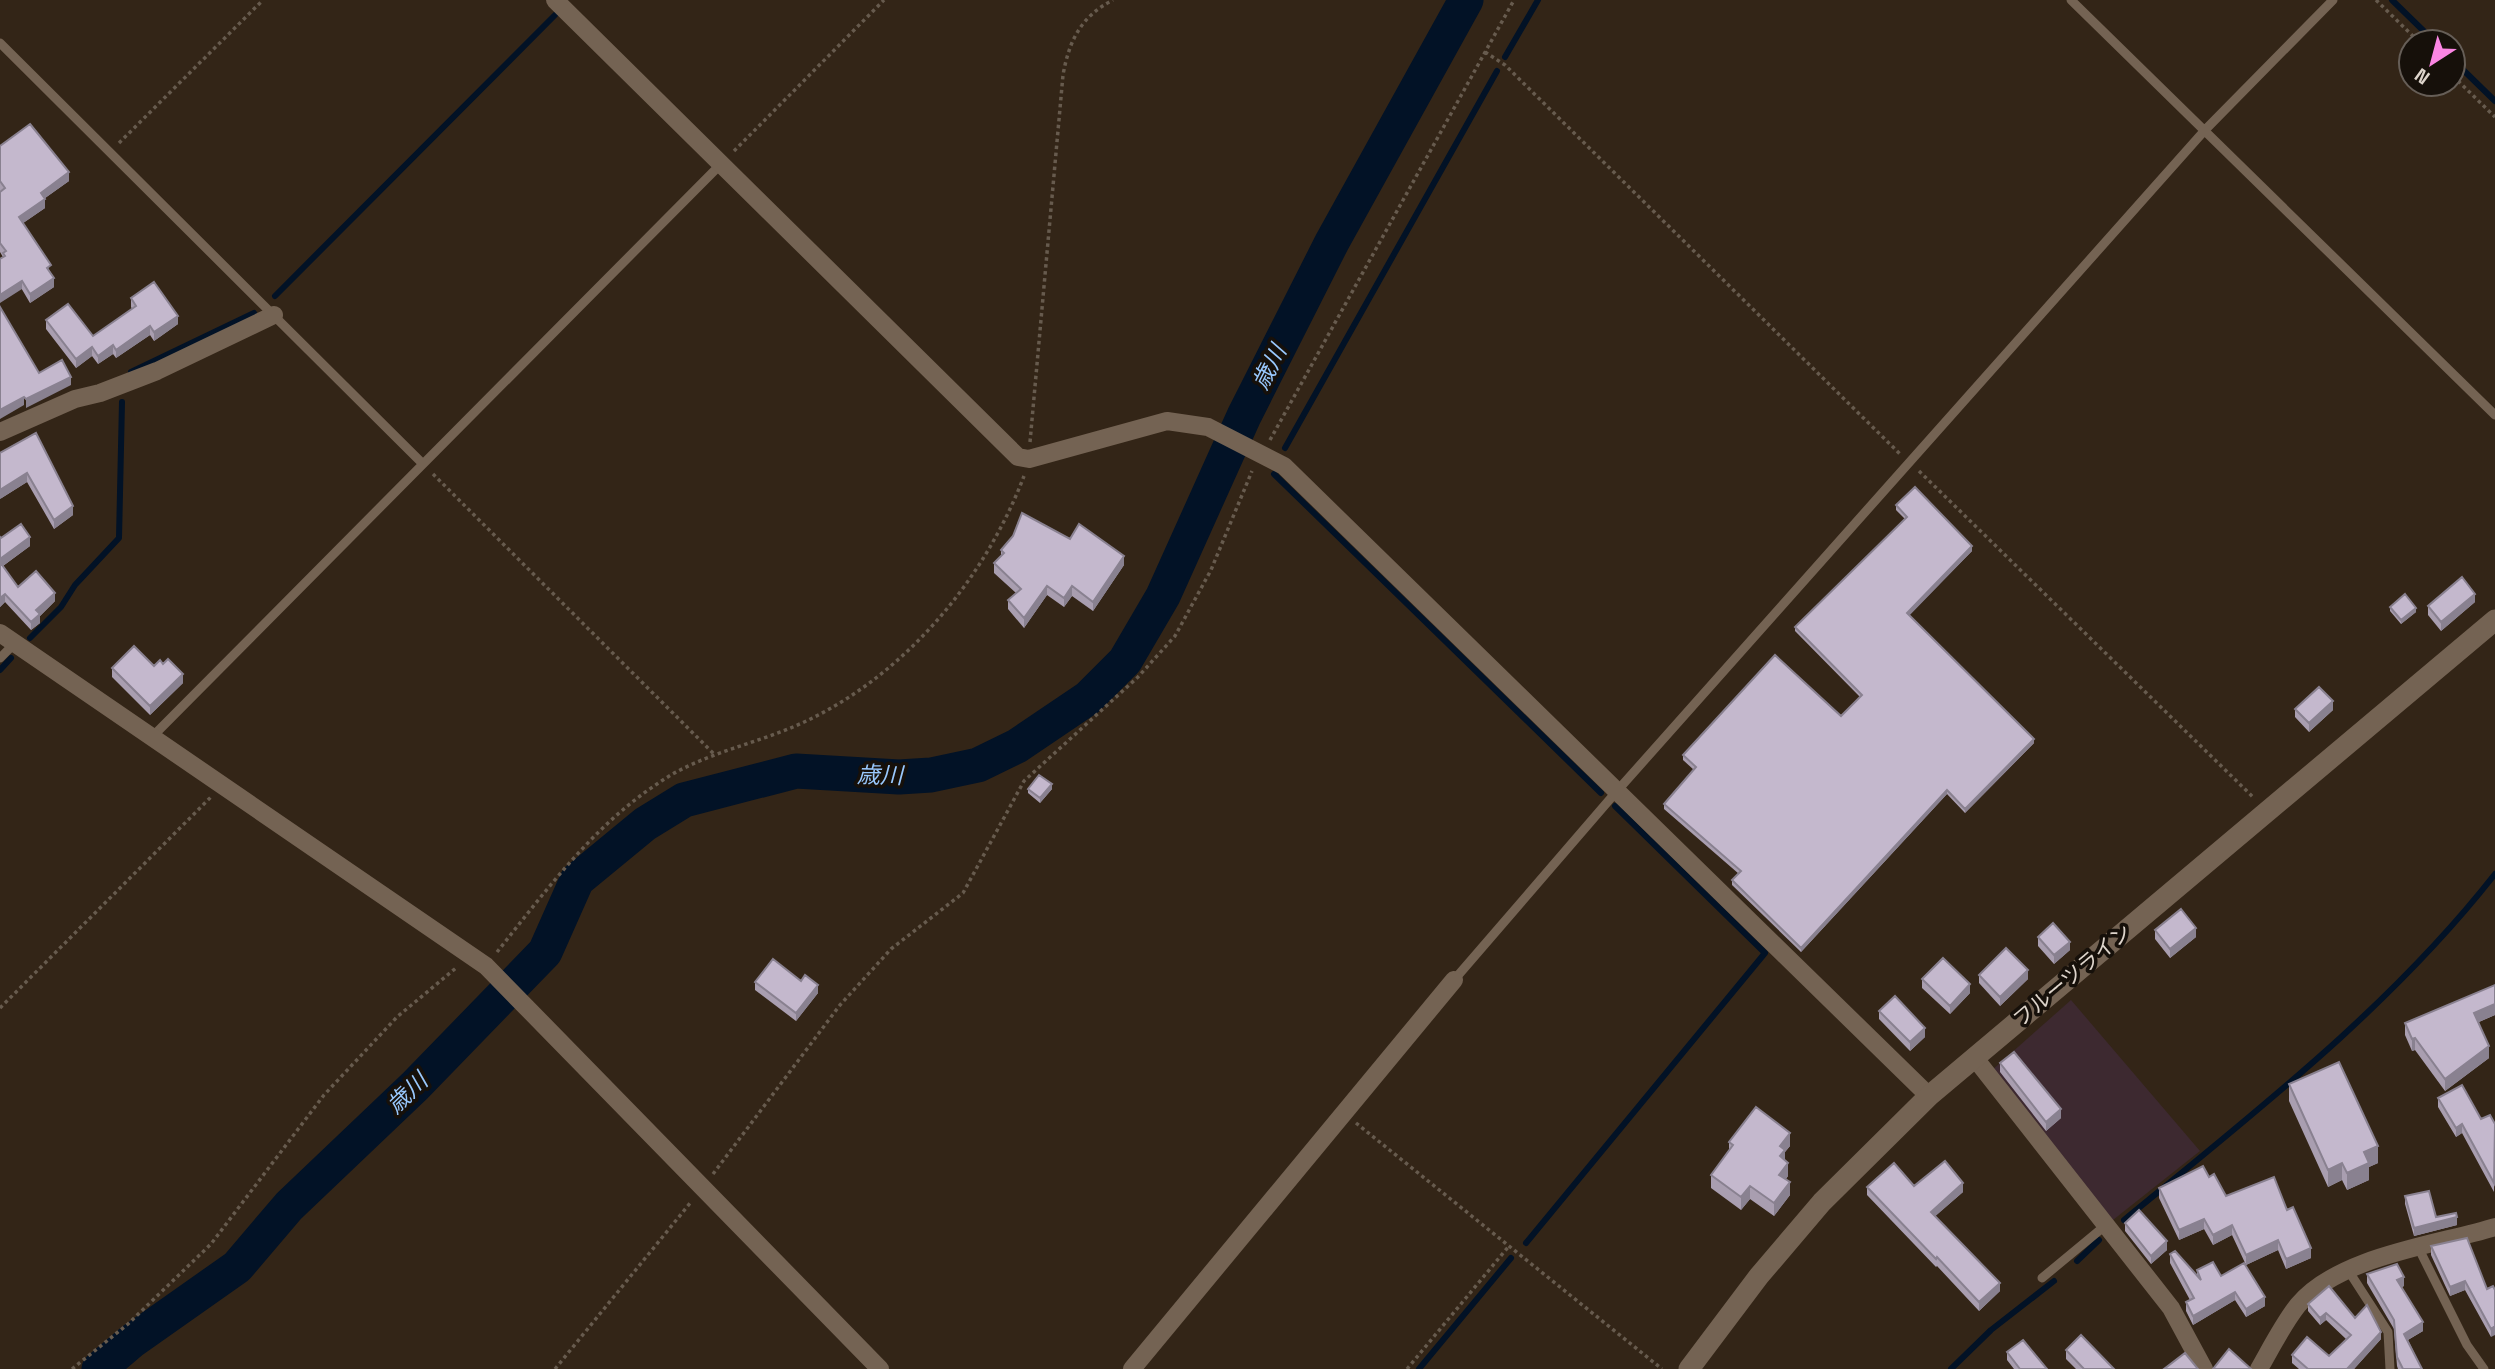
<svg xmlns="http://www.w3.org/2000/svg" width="2495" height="1369" viewBox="0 0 2495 1369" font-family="'Space Grotesk','Noto Sans JP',sans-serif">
<rect width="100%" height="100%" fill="#332517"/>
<path fill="#3d2930" d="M2071 1000 2200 1151 2113 1220 1991 1071Z"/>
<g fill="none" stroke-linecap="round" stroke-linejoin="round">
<path stroke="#021226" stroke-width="6" d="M2392 0 2435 42
M1505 57 1538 0
M2453 60 2495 101
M275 296 555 15
M131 372 254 313
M1285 448 1497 71
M1274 474 1601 793
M30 638 61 607 75 585 119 538 122 402
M0 670 11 658
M2124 1220C2254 1113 2390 1008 2495 874
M1526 1243 1765 953 1615 806
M2077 1261 2099 1240
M1419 1369 1511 1258
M1951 1369 1991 1330 2054 1281"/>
<path stroke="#021226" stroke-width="35" d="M99 1369 132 1341 237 1267 289 1206 415 1086 545 952 577 880 645 824 684 800 796 771 899 777 931 775 978 765 1017 746 1088 698 1125 661 1163 596 1244 416 1332 242 1466 0"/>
<path stroke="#675b4e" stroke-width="3.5" stroke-dasharray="3.5 3.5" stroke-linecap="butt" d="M2376 0 2419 42
M1485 52 1505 65 1900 454
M2453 76 2495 117
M119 143 263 0
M734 151 884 0
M1270 440 1514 0
M1030 442 1063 75C1069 41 1081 16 1113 0
M1919 471 2254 798
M433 474 714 754
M497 952C545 892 592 827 657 784 698 755 748 746 793 727 899 682 983 584 1024 476
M0 1008 211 797
M1356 1123 1662 1369
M713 1174 840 1005 891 949 963 893 1024 781 1138 677 1175 636 1211 570 1252 471
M72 1369 128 1324 211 1244 324 1095 397 1017 456 968
M555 1369 691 1202
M1407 1369 1509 1246"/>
<path stroke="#746353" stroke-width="9" d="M2071 0 2495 415
M0 43 423 464
M0 658 13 645
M152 737 720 165
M1454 980 1617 791 2205 130 2333 0
M2419 1249 2467 1345 2484 1369
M2348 1270 2388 1332 2390 1369
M2042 1278 2106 1225"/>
<path stroke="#746353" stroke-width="18" d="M555 0 1018 457 1029 459 1167 421 1208 427 1284 466 1929 1096
M0 432 75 399 100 393 157 371 274 315
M0 633 486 966 880 1369
M1974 1057 2171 1308 2204 1369
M1132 1369 1454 980
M2259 1369C2271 1348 2283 1324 2298 1305 2339 1256 2436 1245 2495 1227"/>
<path stroke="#746353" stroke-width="21" d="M1689 1369 1759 1276 1822 1202 1929 1096 2495 620"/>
</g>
<path fill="#a99eb0" d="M0 146 69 181 45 198V208L23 223 51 273 54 287 30 303 0 252Z
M131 298 178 324 154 341 150 335 116 358 113 354 98 364 92 356 76 368 46 329V320L93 336 132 309 131 307Z
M36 433 73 515 54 529 27 482 0 499Z
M1896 505 1972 551 1909 615 2034 743 1965 813 1947 794 1801 952 1732 885V880L1739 874 1664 809V804L1694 770 1683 760V755L1841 716 1860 697 1795 631V627L1905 519 1896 510Z
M0 537 1 538 30 546 3 566 18 587 55 601 40 616V623L31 630 5 602 0 607Z
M1070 539 1124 565 1093 611 1072 596 1064 607 1047 595 1024 628 1008 609V600L1016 593 994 573V563L1001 556V550Z
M2475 602 2441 631 2428 615V606Z
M2390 607 2416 612 2401 624 2390 611Z
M154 666 183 683 150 715 112 677V668Z
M2295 709 2333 710 2309 732 2295 717Z
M1028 789H1052L1040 803 1028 793Z
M2155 930 2196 937 2170 958 2155 939Z
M2038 937 2070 950 2054 964 2038 946Z
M1979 975 2028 979 2000 1006 1979 983Z
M1922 979 1970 993 1950 1014 1922 988Z
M801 981 818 993 796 1021 755 990V982Z
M2495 985V1015L2479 1022 2489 1058 2445 1091 2415 1050 2412 1051 2405 1035V1023Z
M1879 1011 1925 1037 1910 1051 1879 1019Z
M2000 1063 2061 1118 2046 1131 2000 1072Z
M2289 1084 2378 1163 2369 1167V1180L2347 1190 2342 1180 2328 1187 2289 1101Z
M2438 1098 2495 1124 2494 1192 2462 1133 2456 1137 2438 1107Z
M1729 1142 1790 1146 1785 1152V1160L1788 1176 1786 1179 1790 1195 1774 1216 1750 1199 1741 1210 1711 1188V1175L1729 1150Z
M1867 1187 1963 1192 1935 1216 2000 1291 1979 1311 1937 1266 1936 1267 1867 1195Z
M2159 1188 2226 1196 2287 1210 2311 1258 2286 1269 2278 1250 2246 1265 2232 1235 2213 1245 2204 1229 2179 1240 2159 1198Z
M2405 1196 2436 1217 2457 1225 2414 1236 2405 1204Z
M2125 1223 2167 1250 2151 1264 2125 1231Z
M2431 1246 2487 1289 2493 1286 2491 1337 2465 1290 2450 1296 2431 1255Z
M2170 1254 2197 1275V1270L2221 1276 2265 1306 2246 1317 2235 1300 2193 1325 2186 1311V1302L2190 1300 2170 1263Z
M2367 1274 2404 1286 2402 1287 2423 1331 2408 1340 2422 1369H2398L2397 1366 2394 1329 2367 1283Z
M2308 1304 2355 1318 2381 1339 2354 1369H2299L2292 1363V1355L2329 1356 2346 1339 2326 1320 2320 1325 2308 1311Z
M2066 1350 2114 1369H2076L2066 1359Z
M2007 1352 2047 1369H2014L2007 1360Z"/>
<path fill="#898190" d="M69 172V181L41 201V193Z
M45 199V208L19 226V217Z
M54 278V287L30 303V294Z
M22 281V289L0 303V295Z
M178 316V324L154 341V332Z
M150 326V335L116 358V350Z
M113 345V354L98 364V356Z
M92 347V356L76 368V359Z
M71 377V385L26 408V399Z
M24 397V405L0 419V410Z
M27 473V482L0 499V490Z
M73 506V515L54 529V520Z
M30 537V546L0 568V559Z
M1972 546V551L1907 618V613Z
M1124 556V565L1093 611V602Z
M1047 586V595L1024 628V618Z
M1072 586V596L1064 607V598Z
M55 593V601L40 616V623L31 630V622L36 610Z
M5 594V602L0 607V598Z
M2475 594V602L2441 631V622Z
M2416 608V612L2401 624V620Z
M183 674V683L150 715V706Z
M2333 701V710L2309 732V723Z
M2034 739V743L1965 813V809Z
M1052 784V789L1040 803V798Z
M1947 790V794L1801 952V948Z
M2196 928V937L2170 958V949Z
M2070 942V950L2054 964V955Z
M2028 970V979L2000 1006V997Z
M1970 984V993L1950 1014V1006Z
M818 985V993L796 1021V1013Z
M2495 1004V1015L2474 1024V1013Z
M1925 1028V1037L1910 1051V1042Z
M2415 1038V1050L2412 1051V1039Z
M2489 1046V1058L2445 1091V1079Z
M2061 1109V1118L2046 1131V1122Z
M2462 1124V1133L2456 1137V1128Z
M1790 1133V1146L1785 1152V1163L1780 1169V1146Z
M2378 1146V1163L2369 1167V1180L2347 1190V1173L2364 1152Z
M1788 1163V1176L1779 1188V1175Z
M2342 1163V1180L2328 1187V1170Z
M1790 1182V1195L1774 1216V1203Z
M1963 1183V1192L1931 1220V1212Z
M1750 1186V1199L1741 1210V1197Z
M2457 1217V1225L2414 1236V1228Z
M2204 1219V1229L2179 1240V1230Z
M2232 1225V1235L2213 1245V1235Z
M2278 1240V1250L2246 1265V1255Z
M2167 1241V1250L2151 1264V1256Z
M2311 1248V1258L2286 1269V1259Z
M2404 1277V1286L2397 1288V1280Z
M2465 1281V1290L2450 1296V1287Z
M2000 1283V1291L1979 1311V1302Z
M2235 1292V1300L2193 1325V1316Z
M2265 1297V1306L2246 1317V1309Z
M2326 1313V1320L2320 1325V1318Z
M2423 1322V1331L2404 1342V1334Z
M2495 1326V1335L2491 1337V1329Z
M2381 1332V1339L2354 1369H2347Z"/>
<path fill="#c4b8cd" stroke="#898190" stroke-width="2" d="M30 124 69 172 41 193 45 199 19 217 51 265 47 268 54 278 30 294 22 281 0 295V259L5 256 3 253 6 251 0 243V192L5 188 0 181V146Z
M154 282 178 316 154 332 150 326 116 350 113 345 98 356 92 347 76 359 46 320 68 304 93 336 136 306 131 298Z
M0 307 39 373 62 360 71 377 26 399 24 397 0 410Z
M36 433 73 506 54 520 27 473 0 490V453Z
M1915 487 1972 546 1907 613 2034 739 1965 809 1947 790 1801 948 1732 880 1741 871 1664 804 1696 767 1683 755 1775 655 1841 716 1862 695 1795 627 1907 517 1896 505Z
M1022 513 1070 539 1079 524 1124 556 1093 602 1072 586 1064 598 1047 586 1024 618 1008 600 1021 589 994 563 1004 553 1001 550 1013 536Z
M21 524 30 537 0 559V537L1 538Z
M0 562 18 587 36 571 55 593 36 610 40 614 31 622 5 594 0 598Z
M2462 577 2475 594 2441 622 2428 606Z
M2405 594 2416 608 2401 620 2390 607Z
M134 646 154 666 160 660 163 664 168 659 183 674 150 706 112 668Z
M2319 687 2333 701 2309 723 2295 709Z
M1039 775 1052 784 1040 798 1028 789Z
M2181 909 2196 928 2170 949 2155 930Z
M2053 923 2070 942 2054 955 2038 937Z
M2006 948 2028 970 2000 997 1979 975Z
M1943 958 1970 984 1950 1006 1922 979Z
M773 959 801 981 805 975 818 985 796 1013 755 982Z
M2495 985V1004L2474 1013 2489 1046 2445 1079 2415 1038 2412 1039 2405 1023Z
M1895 996 1925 1028 1910 1042 1879 1011Z
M2014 1052 2061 1109 2046 1122 2000 1063Z
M2339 1062 2378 1146 2364 1152 2369 1163 2347 1173 2342 1163 2328 1170 2289 1084Z
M2462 1085 2481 1119 2490 1115 2495 1124 2494 1183 2462 1124 2456 1128 2438 1098Z
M1756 1107 1790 1133 1780 1146 1785 1150 1780 1156 1788 1163 1779 1175 1790 1182 1774 1203 1750 1186 1741 1197 1711 1175 1733 1145 1729 1142Z
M1945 1161 1963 1183 1931 1212 2000 1283 1979 1302 1937 1257 1936 1259 1867 1187 1894 1163 1914 1186Z
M2203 1166 2209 1177 2214 1174 2226 1196 2274 1177 2287 1210 2293 1207 2311 1248 2286 1259 2278 1240 2246 1255 2232 1225 2213 1235 2204 1219 2179 1230 2159 1188Z
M2429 1191 2436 1217 2456 1213 2457 1217 2414 1228 2405 1196Z
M2139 1210 2167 1241 2151 1256 2125 1223Z
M2467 1238 2487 1289 2493 1286 2495 1290V1326L2491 1329 2465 1281 2450 1287 2431 1246Z
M2175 1251 2201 1280 2197 1270 2213 1262 2221 1276 2244 1263 2265 1297 2246 1309 2235 1292 2193 1316 2186 1302 2194 1298 2170 1254Z
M2397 1264 2404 1277 2397 1280 2423 1322 2404 1334 2422 1369H2403L2397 1357 2394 1320 2367 1274Z
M2329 1286 2355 1318 2367 1305 2381 1332 2347 1369H2308L2292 1355 2307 1337 2329 1356 2351 1335 2326 1313 2320 1318 2308 1304Z
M2081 1335 2114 1369H2084L2066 1350Z
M2023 1340 2047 1369H2020L2007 1352Z
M2229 1349 2251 1369H2213Z
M2185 1353 2198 1369H2164Z"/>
<g text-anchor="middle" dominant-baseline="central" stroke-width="7" stroke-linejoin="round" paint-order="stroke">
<g font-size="21" fill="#ddd4cb" stroke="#16100a">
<text transform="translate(2072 975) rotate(-40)">フルーツライン</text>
</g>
<g font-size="23" font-style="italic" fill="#99c8fd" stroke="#16100a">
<text transform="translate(1269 367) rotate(-63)">歳川</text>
<text transform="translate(880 775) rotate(1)">歳川</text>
<text transform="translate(407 1093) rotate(-44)">歳川</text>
</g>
</g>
<g transform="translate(2432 63) rotate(216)"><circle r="33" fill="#16100a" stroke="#665e57" stroke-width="2"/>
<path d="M0-5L12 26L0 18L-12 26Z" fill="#fc86e4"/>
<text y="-10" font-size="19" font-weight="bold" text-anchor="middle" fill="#ddd4cb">N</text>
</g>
</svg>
